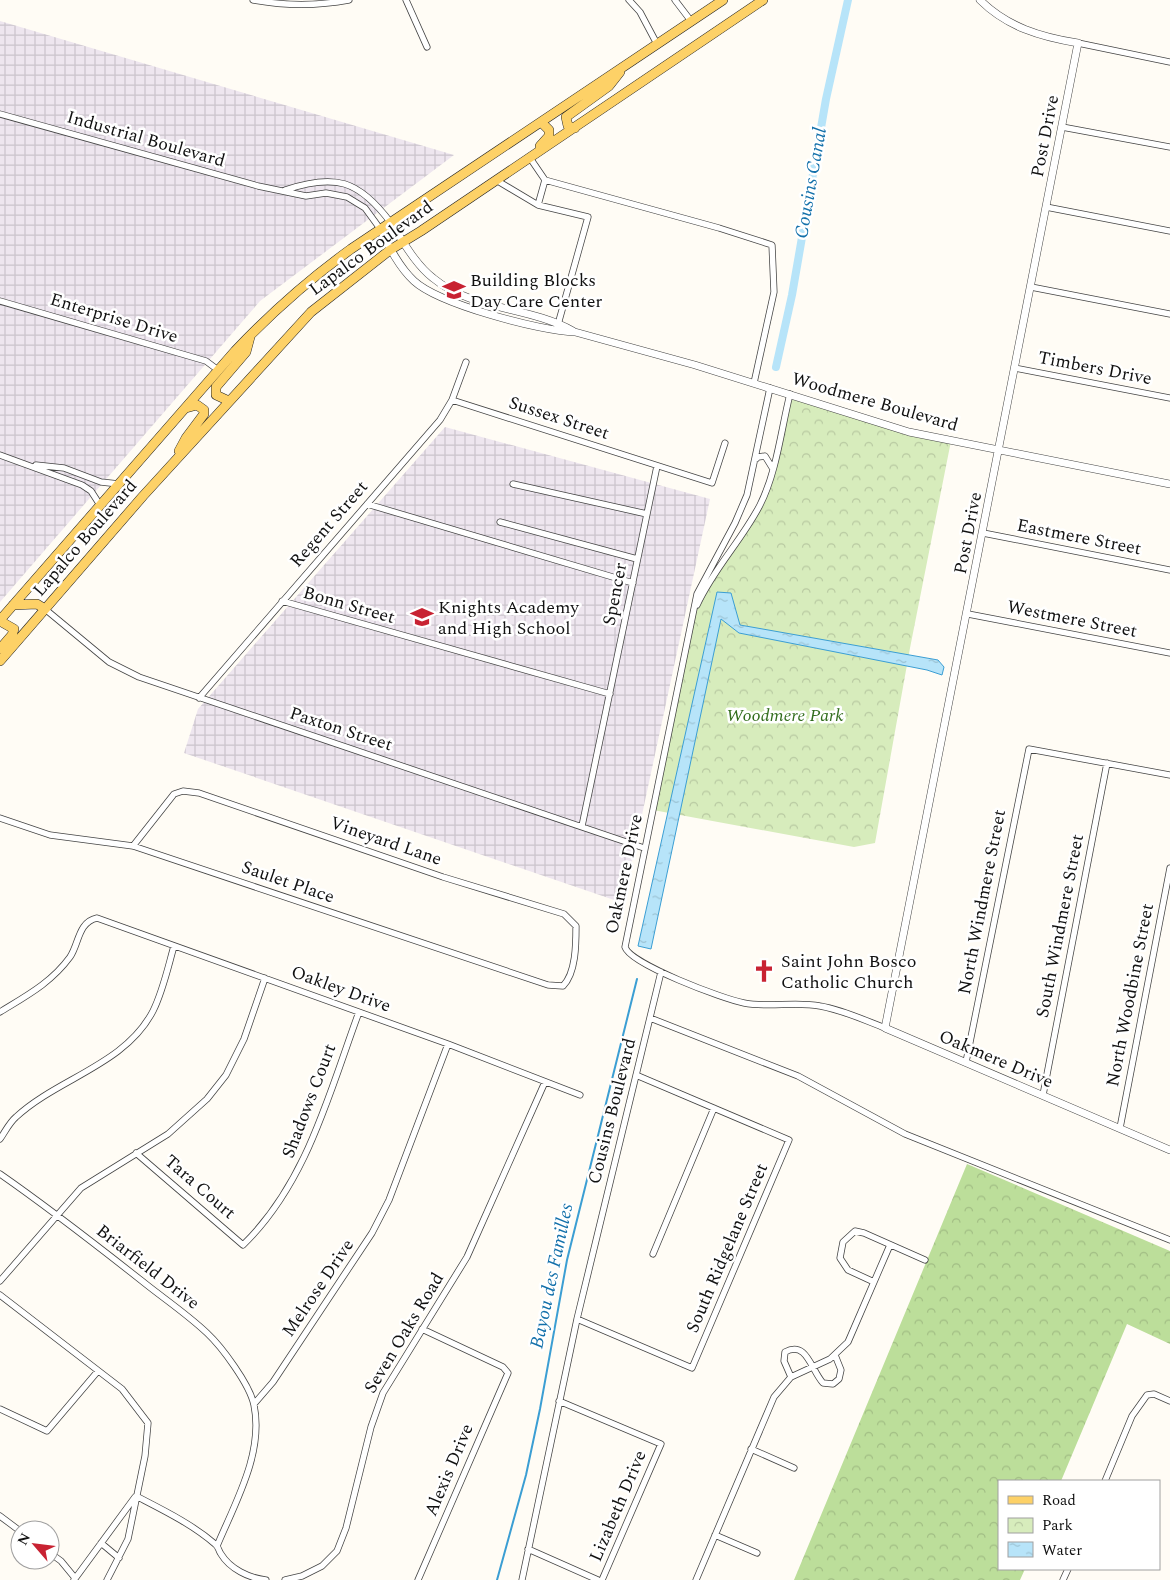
<svg xmlns="http://www.w3.org/2000/svg" width="1170" height="1580" viewBox="0 0 1170 1580" font-family="Spectral,serif">
<defs>
<pattern id="industrial-grid" width="8" height="8" patternUnits="userSpaceOnUse" patternTransform="scale(1.25)"><rect width="8" height="8" fill="#eee6ef"/><path d="M0 4h8M4 0v8" fill="none" stroke="#cbc4cc"/></pattern>
<pattern id="forest-crowns" width="20" height="18" patternUnits="userSpaceOnUse" patternTransform="scale(1.25)"><rect width="20" height="18" fill="#bcde9a"/><path d="M2 6a3 3 0 1 1 6 0M12 15a3 3 0 1 1 6 0" fill="none" stroke="#a1bd84"/></pattern>
<pattern id="park-crowns" width="20" height="18" patternUnits="userSpaceOnUse" patternTransform="scale(1.25)"><rect width="20" height="18" fill="#d7ecbc"/><path d="M2 6a3 3 0 1 1 6 0M12 15a3 3 0 1 1 6 0" fill="none" stroke="#b8c9a1"/></pattern>
<pattern id="water-ripples" width="26" height="14" patternUnits="userSpaceOnUse" patternTransform="scale(1.25)"><rect width="26" height="14" fill="#b7e4f9"/><path d="M2 4q2-2 4 0t4 0M15 11q2-2 4 0t4 0" fill="none" stroke="#9cc3d4"/></pattern>
</defs>
<rect width="100%" height="100%" fill="#fffcf5"/>
<path fill="url(#industrial-grid)" d="M0 21 454 155 260 301 0 602Z
M445 427 710 499 623 903 184 753 198 709Z"/>
<path fill="url(#forest-crowns)" d="M967 1164 1170 1251V1344L1127 1324 1061 1481H999V1569H1025L1020 1580H794Z"/>
<path fill="url(#park-crowns)" d="M790 394 951 441 910 648 875 843 854 847 653 810 694 612 767 489Z"/>
<path fill="url(#water-ripples)" stroke="#3b9ed3" d="M717 592 731 593 740 625 938 660 944 667 942 675 927 670 739 633 721 619 651 949 638 946Z"/>
<g fill="none" stroke-linecap="round" stroke-linejoin="round">
<path stroke="#3b9ed3" stroke-width="2" d="M497 1580 526 1475 540 1409 567 1260 637 979"/>
<path stroke="#b7e4f9" stroke-width="8" d="M776 367 792 295 826 99 848 0"/>
<defs>
<path id="minor" d="M253 0C286 6 317 6 349 0
M406 0 427 47
M629 0 640 12 657 44
M675 0 691 21
M1078 43 1170 62
M0 114 258 186 306 196 326 193 347 197 365 208 381 230
M1062 127 1170 147
M530 158 545 180
M496 180 538 205 588 217 557 328
M285 190C335 173 359 180 391 223
M538 205 545 180 719 228 772 245 774 292 754 383
M1046 207 1170 231
M1031 287 1170 314
M0 301 206 361 218 370
M1015 368 1170 398
M770 388 747 495 735 523 697 594 625 947C630 964 723 999 744 1003 769 1008 795 1001 820 1006 843 1010 864 1020 885 1028
M452 400 712 483 725 443
M0 455 82 485 91 491 100 505
M756 459 758 457 765 456 773 469
M36 465 64 468 101 482 119 484
M513 484 647 514
M367 504 633 583
M500 522 637 559
M983 533 1170 570
M282 601 610 694
M697 605C714 568 742 540 760 505 777 471 781 430 790 394
M45 609 109 662 139 677 644 848
M968 614 1170 653
M199 698 440 420 452 400 466 362
M0 818 50 835 133 846 548 985 563 986C576 973 576 944 576 926L564 914 443 877 199 793 183 791 174 794 133 846
M582 826 657 466
M0 1012C26 996 51 983 70 957 79 944 78 922 97 918L448 1044 580 1095
M650 1018 798 1076 905 1134 1170 1240
M966 1062 1029 749 1170 775
M1043 1095 1107 763
M1120 1128 1170 868
M0 1139C5 1132 9 1123 16 1117 58 1078 125 1065 153 1011 163 991 168 967 174 946
M136 1153 243 1245C307 1183 329 1093 359 1012
M0 1174C49 1208 95 1244 142 1281 163 1298 187 1314 207 1333 222 1347 250 1385 254 1405 264 1453 235 1503 217 1546
M653 1254 714 1108
M0 1281 81 1188 168 1134 207 1099 226 1075 244 1039 265 978
M874 1282 848 1270 840 1258 843 1242 855 1231 864 1233 925 1260
M0 1295 122 1389 148 1423 145 1456 128 1539 107 1580
M577 1319 692 1368 789 1140 636 1075
M791 1377 784 1361 785 1352C807 1340 811 1370 823 1383L833 1384 839 1379 841 1370 835 1355
M559 1401 661 1444 602 1580
M254 1404 273 1382 372 1233 389 1200 448 1044
M0 1409 47 1431 98 1371
M751 1449 794 1468
M1105 1481 1132 1416 1147 1395 1154 1394 1170 1401
M136 1496C163 1510 192 1524 215 1544 219 1547 218 1550 221 1554 230 1569 249 1578 266 1580
M0 1516 20 1531
M715 1535 757 1553
M101 1543 119 1558
M528 1549 598 1580
M50 1553 61 1561 75 1578
M74 1580 135 1497
M285 1580 302 1576 322 1566 337 1551 346 1528 371 1427 383 1393 467 1257 545 1082
M418 1580 508 1373 503 1367 422 1329
M522 1580 577 1319 661 972
M696 1580 774 1397 791 1377 830 1359 848 1342 890 1245
M1063 1580 1068 1569"/>
<path id="tertiary" d="M980 0C1007 27 1041 37 1078 43L885 1028 1170 1150
M391 223C403 241 415 264 433 278 473 311 529 306 573 331
M381 230C389 247 399 267 414 281 439 304 540 331 575 332L695 365 909 432 1170 484"/>
<path id="primary" d="M575 128 568 126 566 117 609 86 620 72
M540 146 549 136V130L541 122
M229 401 216 395V387L246 352 250 337
M179 451 186 438 204 414V410L197 405 186 408
M13 605 37 604 45 609
M0 620 235 351C271 313 308 280 351 249L723 0
M0 621 14 629 12 635 0 649
M0 661 143 496 311 312 390 250 421 231 763 0"/>
</defs>
<use href="#minor" stroke="#444" stroke-width="7"/>
<use href="#tertiary" stroke="#444" stroke-width="8"/>
<use href="#primary" stroke="#222" stroke-width="10"/>
<use href="#minor" stroke="#fff" stroke-width="5.5"/>
<use href="#tertiary" stroke="#fff" stroke-width="7"/>
<use href="#primary" stroke="#fdd167" stroke-width="9"/>
</g>
<defs>
<symbol id="school-bare" viewBox="-9 -9 18 18"><path d="M0-5L7-2L0 1L-7-2ZM-4 1L0 2.5L4 1V4Q0 6-4 4Z" fill="#c82232" stroke="#fff" stroke-width="2.5" paint-order="stroke"/></symbol>
<symbol id="church-bare" viewBox="-9 -9 18 18"><path d="M-1.2-6h2.4v3.5h3.3v2.4h-3.3V6h-2.4V-.1h-3.3v-2.4h3.3Z" fill="#c82232" stroke="#fff" stroke-width="2.5" paint-order="stroke"/></symbol>
</defs>
<g fill-rule="evenodd">
<use href="#school-bare" x="438" y="274" width="32" height="32"/>
<use href="#school-bare" x="406" y="601" width="32" height="32"/>
<use href="#church-bare" x="748" y="955" width="32" height="32"/>
</g>
<g text-anchor="middle" dominant-baseline="central" stroke-width="5" stroke-linejoin="round" paint-order="stroke">
<g font-size="18" fill="#111" stroke="#fff">
<text transform="translate(1045 136) rotate(-79)">Post Drive</text>
<text transform="translate(146 139) rotate(16)">Industrial Boulevard</text>
<text transform="translate(371 248) rotate(-36)">Lapalco Boulevard</text>
<text transform="translate(114 318) rotate(17)">Enterprise Drive</text>
<text transform="translate(1095 368) rotate(11)">Timbers Drive</text>
<text transform="translate(875 402) rotate(16)">Woodmere Boulevard</text>
<text transform="translate(559 418) rotate(18)">Sussex Street</text>
<text transform="translate(329 524) rotate(-49)">Regent Street</text>
<text transform="translate(968 533) rotate(-79)">Post Drive</text>
<text transform="translate(1079 537) rotate(11)">Eastmere Street</text>
<text transform="translate(85 538) rotate(-49)">Lapalco Boulevard</text>
<text transform="translate(615 594) rotate(-79)">Spencer</text>
<text transform="translate(349 605) rotate(16)">Bonn Street</text>
<text transform="translate(1072 619) rotate(11)">Westmere Street</text>
<text transform="translate(341 729) rotate(18)">Paxton Street</text>
<text transform="translate(386 841) rotate(19)">Vineyard Lane</text>
<text transform="translate(624 874) rotate(-78)">Oakmere Drive</text>
<text transform="translate(288 882) rotate(19)">Saulet Place</text>
<text transform="translate(982 902) rotate(-79)">North Windmere Street</text>
<text transform="translate(1060 926) rotate(-79)">South Windmere Street</text>
<text transform="translate(341 989) rotate(20)">Oakley Drive</text>
<text transform="translate(1130 995) rotate(-79)">North Woodbine Street</text>
<text transform="translate(996 1059) rotate(23)">Oakmere Drive</text>
<text transform="translate(309 1101) rotate(-69)">Shadows Court</text>
<text transform="translate(612 1111) rotate(-76)">Cousins Boulevard</text>
<text transform="translate(200 1187) rotate(41)">Tara Court</text>
<text transform="translate(727 1248) rotate(-67)">South Ridgelane Street</text>
<text transform="translate(148 1267) rotate(38)">Briarfield Drive</text>
<text transform="translate(318 1288) rotate(-56)">Melrose Drive</text>
<text transform="translate(404 1333) rotate(-59)">Seven Oaks Road</text>
<text transform="translate(449 1470) rotate(-67)">Alexis Drive</text>
<text transform="translate(618 1506) rotate(-67)">Lizabeth Drive</text>
</g>
<g font-size="18" fill="#111" stroke="#fff" text-anchor="start">
<text x="470" y="280">Building Blocks<tspan x="470" dy="21">Day Care Center</tspan></text>
<text x="438" y="607">Knights Academy<tspan x="438" dy="21">and High School</tspan></text>
<text x="781" y="961">Saint John Bosco<tspan x="781" dy="21">Catholic Church</tspan></text>
</g>
<g font-size="18" font-style="italic" fill="#326d1d" stroke="#fff">
<text x="785" y="715">Woodmere Park</text>
</g>
<g font-size="19" font-style="italic" fill="#1370aa" stroke="#fff">
<text transform="translate(811 183) rotate(-80)">Cousins Canal</text>
<text transform="translate(552 1276) rotate(-78)">Bayou des Familles</text>
</g>
</g>
<rect x="998" y="1480" width="162" height="90" fill="#ffffff" stroke="#a0a0a0"/>
<rect x="1008" y="1496" width="25" height="8" fill="#fdd167" stroke="#a0a0a0"/>
<text x="1042" y="1505" font-size="15" fill="#111111">Road</text>
<rect x="1008" y="1518" width="25" height="15" fill="url(#park-crowns)" stroke="#a0a0a0"/>
<text x="1042" y="1530" font-size="15" fill="#111111">Park</text>
<rect x="1008" y="1542" width="25" height="15" fill="url(#water-ripples)" stroke="#a0a0a0"/>
<text x="1042" y="1555" font-size="15" fill="#111111">Water</text>
<g transform="translate(35 1545) rotate(298)"><circle r="24" fill="#ffffff" stroke="#a0a0a0"/>
<path d="M0-4L9 19L0 12L-9 19Z" fill="#c82232"/>
<text y="-8" font-size="14" font-weight="bold" text-anchor="middle" fill="#111111">N</text>
</g>
</svg>
